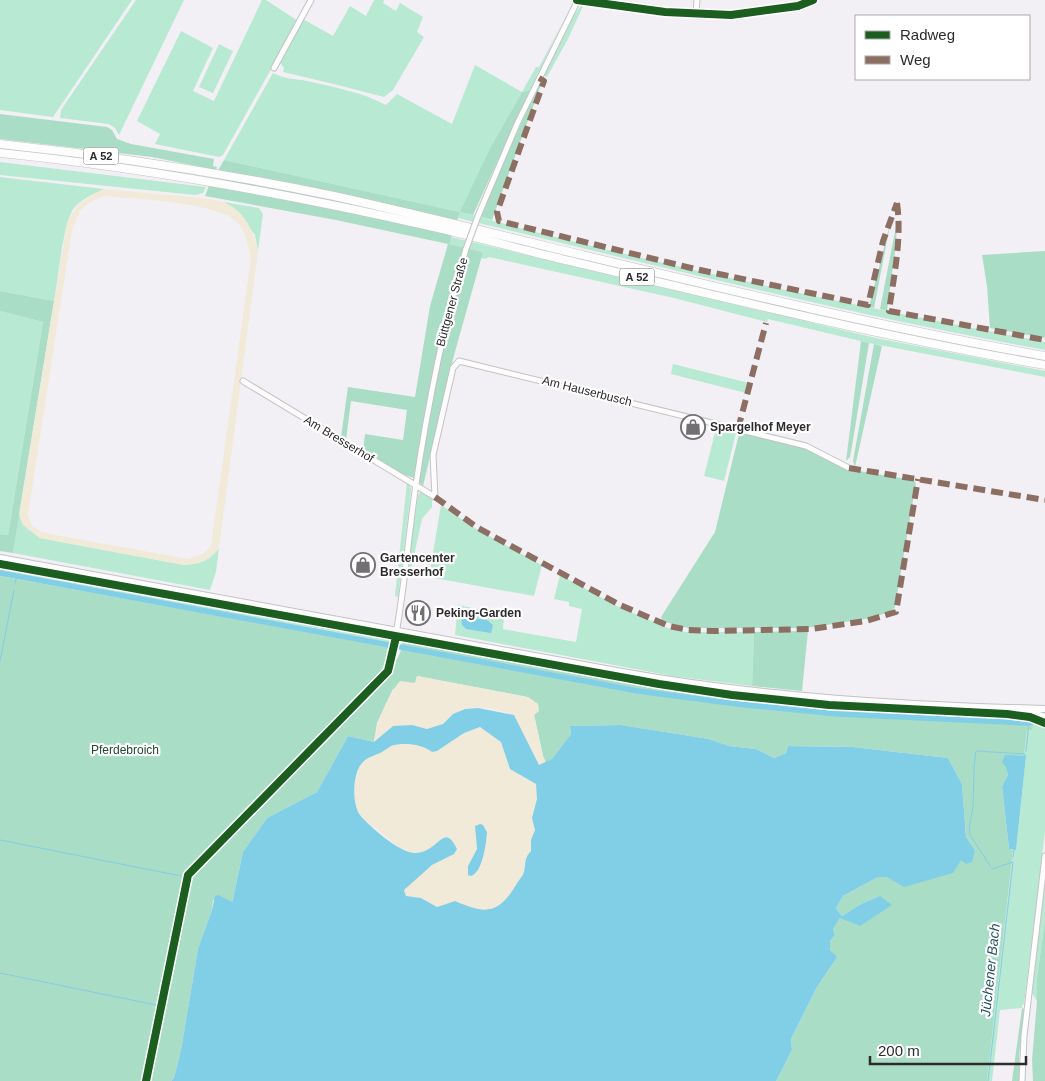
<svg xmlns="http://www.w3.org/2000/svg" width="1045" height="1081" viewBox="0 0 1045 1081" font-family="Helvetica,sans-serif">
<rect width="100%" height="100%" fill="#f2f0f4"/>
<path fill="#b8e9d3" d="M0 0H132L53 117 0 110Z
M136 0H184L119 135 115 128 109 124 60 118 61 110Z
M262 0H266L298 21 223 155 219 157 155 144 160 134 137 121 181 31 213 48 193 91 214 101Z
M374 0H384L383 3 396 11 400 3 423 17 417 32 424 37 393 90 384 97 338 85 283 72 284 68 279 61 303 19 333 36 350 6 366 16Z
M584 4 568 39 547 77 545 76C545 65 574 9 584 4Z
M561 25 530 90 522 92 491 146 461 212C653 265 849 304 1045 342V350C848 314 653 265 458 218L460 212 224 160 273 73C287 80 292 78 307 81 333 87 362 92 386 105L397 94 452 124 475 65 522 92 536 67H539Z
M219 44 233 51 213 93 199 87Z
M0 162 206 187 203 193 195 195 0 175Z
M0 177 104 189C93 194 82 199 74 208 63 222 58 281 54 301L0 291Z
M224 202 259 208 263 214 258 251 255 235 235 210Z
M451 237 876 338 1045 371V377L869 343 768 319 767 322 674 298 489 257 485 259 481 258 483 252 449 244Z
M0 311 43 322 8 535 0 534Z
M673 364 749 383 746 393 671 374Z
M717 425 734 429 736 433 724 481 704 476Z
M407 482 410 484 411 490 398 597 395 596Z
M420 492H422L432 498V507L422 519 410 574 407 567 418 496Z
M441 505 478 530 542 565 534 596 429 577Z
M19 514 23 525 40 538 184 565C201 563 208 562 219 548L216 572 210 590 13 553Z
M0 561 388 632 390 636 0 565Z
M0 570 390 641 389 647 0 576Z
M560 575 619 607 668 628 685 632H754L752 686 672 676 455 635 458 605 504 614 503 629 576 642 582 609 569 606V602L554 599Z
M444 643C557 663 670 687 784 698 859 705 933 705 1008 712L1030 715 1045 720V722L1030 716 1007 713 866 707 732 694 660 683 444 644Z
M388 677 191 876 149 1081H148L189 875 384 678Z
M1035 720 1045 724V832L1024 1004 1022 1005V1008L1000 1010 992 1081H987L1013 850H1016L1026 756H1024L1027 730H1032Z
M1045 883V919L1037 978V1001L1032 993Z"/>
<path fill="#aaddc6" d="M540 82H542L492 220 481 217 494 183Z
M530 90 473 215 460 212 449 244 483 252 453 359 423 486 414 478 399 473 363 451 365 434 403 440 407 410 351 401 346 440 341 437 348 387 415 397 430 306 448 244 336 220 205 196 208 188 224 160 460 212 491 146 522 92Z
M0 114 107 127 112 130 117 139 131 144 214 159 213 166 217 167 216 170 152 157 0 139Z
M891 220 874 308 869 307Z
M897 221 896 244 887 311 880 309Z
M1045 251V338L990 328 987 286 982 255Z
M0 291 54 301 13 553 0 551V534L8 535 43 322 0 311Z
M861 341 869 343 852 446 850 457 846 461Z
M874 344 882 346 855 467 853 461Z
M743 432 805 448 847 469 913 480 916 483 895 607 891 612 865 619 806 628H688L662 621 661 617 715 532 739 434Z
M0 565 390 636V641L0 570Z
M0 576 389 647 387 662 370 685 187 869 183 875 142 1081H0Z
M808 631 802 691 752 686 754 632Z
M403 640 660 685 732 696 866 709 1007 714 1035 720 1032 730H1027L1024 756H1005L1008 775 1002 786 1009 849 1013 850 987 1081H776L792 1050 791 1039 817 987 836 959 837 956 830 950V941L835 935 833 929 840 918 880 896 861 904 842 916 836 908 843 896 878 877H887L961 860 975 850 966 837 962 784 948 758 853 747 788 746 786 753 774 758 756 749 729 746 709 739 621 725 570 726 571 734 552 759 546 763 543 756 534 715 538 704 527 697 417 676 415 684 393 689 377 723 374 742 348 736 317 792 267 818 243 852 233 899 232 902 213 900 212 910 198 949 181 1050 174 1078 171 1081H150L191 876 387 679 400 653Z
M1045 919V1081H1033L1032 1060 1037 1001V978Z
M1022 1008 1024 1009 1019 1056V1081H1012Z"/>
<path fill="#f1ead8" fill-rule="evenodd" d="M104 189C129 191 155 194 181 196 194 198 211 198 223 202 244 210 254 231 258 251L219 548C208 562 202 563 184 565L40 538 23 525 19 514 67 223C76 204 85 198 104 189ZM104 196C134 199 217 202 237 222 246 233 248 244 251 258L211 546 203 554 188 559 44 533 32 526 28 515 72 230C80 209 83 204 104 196Z
M417 676 528 697 538 704 539 711 534 715 543 756 546 763 539 765 514 715C495 709 472 702 454 714 447 718 444 725 435 728 427 731 422 726 413 726 406 726 382 738 374 742 377 722 387 696 400 681L415 683Z
M480 727 501 741 510 769 536 784C538 798 537 813 535 828 534 836 531 842 531 851 525 857 526 864 524 872 523 877 518 881 516 885 498 916 485 914 455 901L437 907 421 898 406 896 404 890 421 873 457 849 449 837H443C422 863 405 854 384 835 376 828 367 823 360 815 352 803 352 774 362 763 367 757 374 755 381 752 385 750 388 748 391 746 403 742 422 744 432 752L437 751 464 733ZM486 828 487 832 483 851 484 858 476 874 468 866 477 849 475 835Z"/>
<path fill="#81cee7" fill-rule="evenodd" d="M464 617 487 620 493 625 491 633 466 629 462 625 461 618Z
M478 708 514 715 539 765 552 759 571 734 570 726 621 725 709 739 729 746 756 749 774 758 786 753 788 746 853 747 948 758 962 784 966 837 975 850 972 862 966 864 961 860 953 873 904 887 887 877H878L843 896 836 908 842 916 861 904 880 896 892 905 860 926 840 918 833 929 835 935 830 941V950L837 956 836 959 817 987 791 1039 792 1050 776 1081H171L174 1078 181 1050 198 949 212 910 215 896 219 895 232 902 233 899 243 852 267 818 317 792 348 736 374 742 393 726 412 725 427 729 443 724 453 714 465 709ZM480 727 501 742 510 769 536 784 537 799 532 818 535 830 531 840V851C524 858 526 863 524 872 523 876 518 881 516 885 498 915 485 914 455 901L437 907 421 898 406 896 404 890 432 865 454 854 457 849C443 820 439 854 414 853 399 852 370 827 360 815 352 804 352 774 362 763 367 757 374 756 382 752 385 750 388 748 391 746 403 742 422 744 432 752L437 751 464 733Z
M1005 755 1026 756 1016 850 1009 849 1002 786 1008 775 1006 767 1002 762Z
M480 824 483 825 487 832C486 844 483 872 471 876L468 875V866L477 849 475 826Z"/>
<g fill="none" stroke-linecap="round" stroke-linejoin="round">
<path stroke="#81cee7" stroke-width="1" d="M15 583 17 576
M0 661 14 590
M1026 751 1029 723
M0 840 181 876
M1013 857 1014 850
M991 867 970 835C968 826 972 816 973 807 974 789 973 769 976 751L1025 754V756
M0 973 156 1005
M988 1081 1013 862 992 869"/>
<path stroke="#81cee7" stroke-width="5.5" d="M0 573 638 691 737 704 838 714 1029 723"/>
<defs>
<path id="minor" d="M577 0 665 12 731 15 798 6 813 0
M696 13 697 0
M274 68 311 0
M478 216 517 124 578 0
M243 381 435 497
M435 497 433 455 453 368 459 361 806 446 849 468
M389 669C403 608 407 545 416 484 428 404 443 326 466 249
M1022 1081 1024 1036 1045 856"/>
<path id="major" d="M0 558 622 672C762 697 903 705 1045 709
M1030 712 1045 717"/>
<path id="highway" d="M0 144C112 156 224 173 334 196 407 212 480 230 553 248 716 287 880 327 1045 356
M0 153C148 168 294 195 438 228 477 237 515 248 553 257 716 296 879 336 1045 365"/>
</defs>
<use href="#minor" stroke="#c3c2c5" stroke-width="7"/>
<use href="#major" stroke="#c3c2c5" stroke-width="8"/>
<use href="#highway" stroke="#c3c2c5" stroke-width="9"/>
<use href="#minor" stroke="#fdfdfd" stroke-width="5"/>
<use href="#major" stroke="#fdfdfd" stroke-width="6"/>
<use href="#highway" stroke="#fdfdfd" stroke-width="8"/>
<defs>
<path id="minor-bridge" d="M466 249 478 216"/>
</defs>
<use href="#minor-bridge" stroke="#c3c2c5" stroke-width="7" stroke-linecap="butt"/>
<use href="#minor-bridge" stroke="#fdfdfd" stroke-width="5"/>
<path stroke="#8d6e63" stroke-width="6" stroke-dasharray="12 6" stroke-linecap="butt" d="M539 78 544 81 497 212 499 221 695 269 868 305 883 241 897 203
M897 203C902 239 894 275 889 311L1045 340
M738 429 766 323
M849 468 1045 500
M435 497 478 528 620 605 669 626 688 630 714 631 811 629 866 621 896 612 918 479"/>
<defs>
<path id="cycleway" d="M577 0 665 12 731 15 798 6 813 0
M0 564 659 684 732 695 829 705 1007 714 1030 717 1045 723
M146 1081 188 875 388 671 396 637"/>
</defs>
<use href="#cycleway" stroke="#fff" stroke-width="11"/>
<use href="#cycleway" stroke="#1b5e20" stroke-width="8"/>
</g>
<defs>
<symbol id="shop-ring" viewBox="-11 -11 22 22"><circle r="9.5" fill="#fff" stroke="#727073" stroke-width="1.5"/><path d="M-5-2.5h2.3a2.7 3.5 0 0 1 5.4 0H5L5.5 6h-11ZM-1.5-2.5h3a1.5 2.3 0 0 0-3 0Z" fill="#727073"/></symbol>
<symbol id="restaurant-ring" viewBox="-11 -11 22 22"><circle r="9.5" fill="#fff" stroke="#727073" stroke-width="1.5"/><path d="M-5-6h1v4h1v-4h1v4h1v-4h1v5L-1.5 .5V6h-2V.5L-5-1ZM5-6V6H3V1.5H1.5Q1.5-4 5-6Z" fill="#727073"/></symbol>
</defs>
<g fill-rule="evenodd">
<use href="#shop-ring" x="679" y="413" width="28" height="28"/>
<use href="#shop-ring" x="349" y="551" width="28" height="28"/>
<use href="#restaurant-ring" x="404" y="599" width="28" height="28"/>
</g>
<g text-anchor="middle" dominant-baseline="central" stroke-width="4.5" stroke-linejoin="round" paint-order="stroke">
<g fill="#fff" stroke="#6c6b6d" stroke-width="1">
<rect x="83.5" y="147.5" width="35" height="17" rx="4"/>
<rect x="619.5" y="268.5" width="35" height="17" rx="4"/>
</g>
<g font-size="11" font-weight="bold" fill="#2d2b2e">
<text x="101" y="156">A 52</text>
<text x="637" y="277">A 52</text>
</g>
<g font-size="12" fill="#2d2b2e" stroke="#fff">
<text transform="translate(452 302) rotate(-75)">Büttgener Straße</text>
<text transform="translate(587 391) rotate(14)">Am Hauserbusch</text>
<text transform="translate(339 439) rotate(31)">Am Bresserhof</text>
</g>
<g font-size="12" font-weight="bold" fill="#2d2b2e" stroke="#fff" text-anchor="start">
<text x="710" y="427">Spargelhof Meyer</text>
<text x="380" y="558">Gartencenter<tspan x="380" dy="14">Bresserhof</tspan></text>
<text x="436" y="613">Peking-Garden</text>
</g>
<g font-size="12" fill="#204936" stroke="#fff">
<text x="125" y="750">Pferdebroich</text>
</g>
<g font-size="14" font-style="italic" fill="#275564" stroke="#fff">
<text transform="translate(990 970) rotate(-84)">Jüchener Bach</text>
</g>
</g>
<rect x="855" y="15" width="175" height="65" fill="#ffffff" stroke="#abaaab"/>
<rect x="865" y="31" width="25" height="8" fill="#1b5e20" stroke="#abaaab"/>
<text x="900" y="40" font-size="15" fill="#2d2b2e">Radweg</text>
<rect x="865" y="56" width="25" height="8" fill="#8d6e63" stroke="#abaaab"/>
<text x="900" y="65" font-size="15" fill="#2d2b2e">Weg</text>
<path d="M870 1056v8h156v-8" fill="none" stroke="#2d2b2e" stroke-width="2.5"/>
<text x="878" y="1056" font-size="15" fill="#2d2b2e" stroke="#ffffff" stroke-width="4" paint-order="stroke">200 m</text>
</svg>
